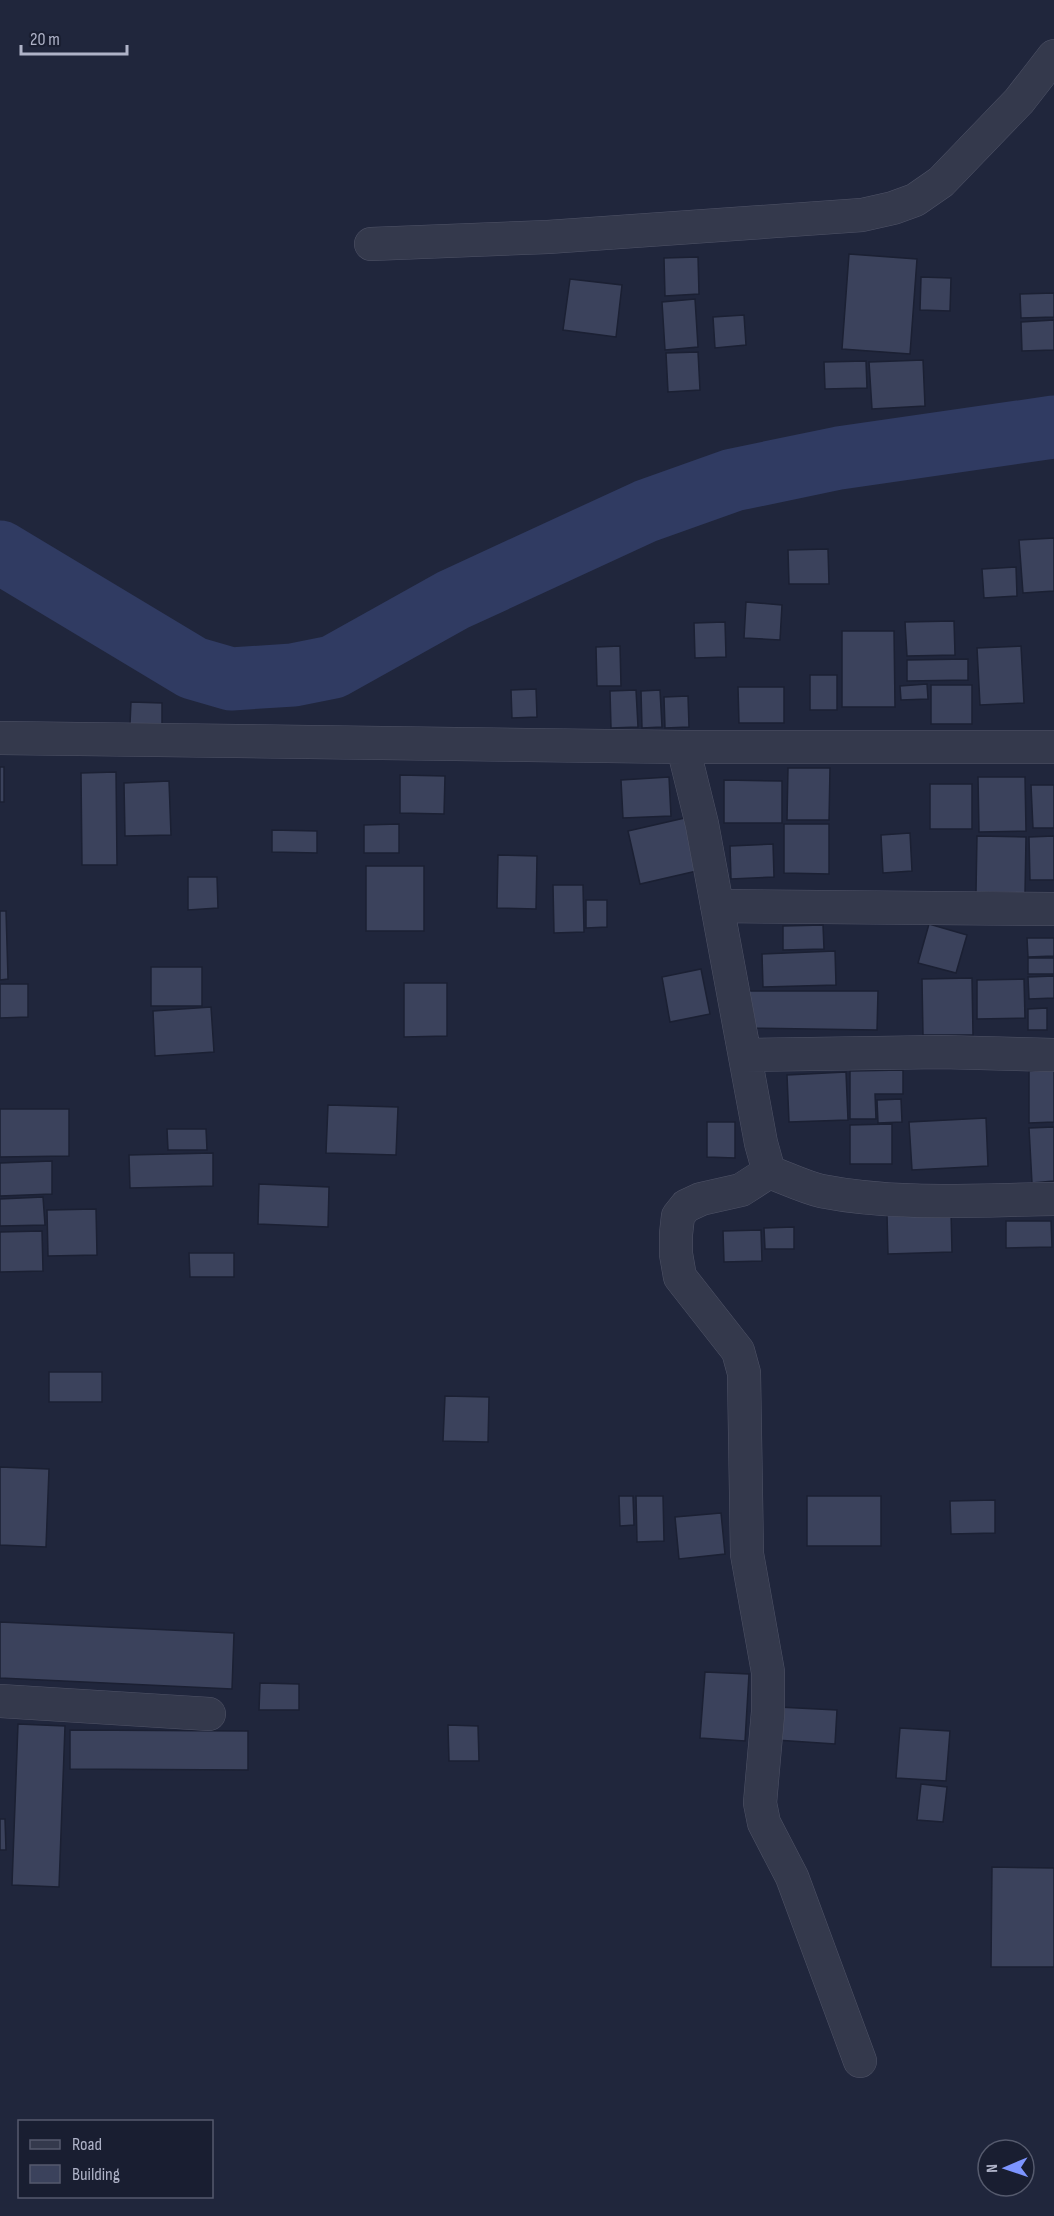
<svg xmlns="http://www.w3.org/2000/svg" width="1054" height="2216" viewBox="0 0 1054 2216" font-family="'Sofia Sans Condensed',sans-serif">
<rect width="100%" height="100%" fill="#20263c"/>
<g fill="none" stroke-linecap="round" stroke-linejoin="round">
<path stroke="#303b62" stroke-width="63" d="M0 552 193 668 231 679 293 675 333 667 453 600 646 511 733 480 839 458 1054 427"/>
</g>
<path fill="#3b425c" stroke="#1b2033" stroke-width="1.5" d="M849 254 917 259 910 354 842 349Z
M698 257 699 294 665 296 664 258Z
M921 277 951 278 950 311 920 310Z
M570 279 622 285 616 337 563 330Z
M1054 293V317L1021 318 1020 294Z
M695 299 698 347 665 350 662 302Z
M744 315 746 345 715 348 713 317Z
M1054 320V350L1022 351 1021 322Z
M698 352 700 390 668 392 666 353Z
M923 360 925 406 872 409 869 362Z
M866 361 867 388 825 389 824 362Z
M1054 538V591L1023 593 1019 540Z
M828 549 829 584H789L788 550Z
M1016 567 1017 596 984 598 982 569Z
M746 602 782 605 780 640 744 638Z
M954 621 955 655 907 656 905 622Z
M725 622 726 657 695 658 694 623Z
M842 631H894L895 707H842Z
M620 646 621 686H597L596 647Z
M1021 646 1024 703 980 705 977 648Z
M968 659V680L907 681V660Z
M810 675H837V710H810Z
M927 684 928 699 901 700 900 686Z
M931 685H972V724H931Z
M738 687H784V723H739Z
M536 689 537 717 512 718 511 690Z
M636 690 638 727 611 728 610 691Z
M660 690 662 727 642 728 641 691Z
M688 696 689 727 665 728 664 697Z
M131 702 162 703V724H130Z
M0 767H4V802H0Z
M788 768H830L829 820H787Z
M116 772 117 865H82L81 773Z
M400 775 445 776 444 814 400 813Z
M669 777 671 816 623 818 621 780Z
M978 777H1025L1026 831 979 832Z
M724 780 782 781V823H724Z
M169 781 171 835 125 836 124 783Z
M930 784H972V829H930Z
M1031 785H1054V828H1033Z
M689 817 701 870 640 884 628 831Z
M399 824V853H364V825Z
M784 824H829V874L784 873Z
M272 830 317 831V853L272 852Z
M910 833 912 871 883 873 881 835Z
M977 836 1026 837 1025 893 976 892Z
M1054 836V880H1030L1029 837Z
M773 844 774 877 731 879 730 846Z
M498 855 537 856 536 909 497 908Z
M366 866H424V931H366Z
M188 877H217L218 908 188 910Z
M553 885H583L584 932 554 933Z
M586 900H607V927L586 928Z
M0 911H6L8 979 0 980Z
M929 924 967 935 956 973 918 963Z
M823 925 824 949 783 950V926Z
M1027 938H1054V956L1028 957Z
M835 951 836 985 763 987 762 954Z
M1028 958H1054V974H1028Z
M151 967H202V1006H151Z
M701 969 710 1014 670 1022 662 977Z
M1054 976V998L1029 999 1028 977Z
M972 978 973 1035H923L922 979Z
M1024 979 1025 1018 977 1019V980Z
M404 983H447V1036L404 1037Z
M0 984H28V1017L0 1018Z
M747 991H878L877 1030 747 1028Z
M211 1007 214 1052 155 1056 153 1011Z
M1047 1008V1030H1028V1009Z
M903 1070V1094H875L876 1119H850V1071Z
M1054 1070V1122L1029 1123V1071Z
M846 1072 848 1120 789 1122 787 1075Z
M901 1099 902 1122 878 1123 877 1100Z
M328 1105 398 1107 396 1155 326 1153Z
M0 1109H69V1156L0 1157Z
M986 1118 988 1166 912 1170 909 1122Z
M707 1122H735V1158L707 1157Z
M892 1124V1164H850V1125Z
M1054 1127V1181L1032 1183 1029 1128Z
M167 1129H206L207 1150H168Z
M213 1153V1186L130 1188 129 1155Z
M52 1161V1194L0 1196V1163Z
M259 1184 329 1187 328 1227 258 1224Z
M43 1197 45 1225 0 1226V1199Z
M96 1209 97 1255 48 1256 47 1210Z
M951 1212 952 1252 888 1254 887 1214Z
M1006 1221H1051L1052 1247 1006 1248Z
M794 1227V1249H765L764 1228Z
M761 1230 762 1261 724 1262 723 1231Z
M42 1231 43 1271 0 1272V1232Z
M189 1253H234V1277H190Z
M49 1372H102V1402H49Z
M445 1396 489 1397 488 1442 443 1441Z
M0 1467 49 1469 46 1547 0 1545Z
M619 1496H633L634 1525 620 1526Z
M636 1496H663L664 1541 637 1542Z
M807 1496H881V1546H807Z
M995 1500V1533L951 1534 950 1501Z
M721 1513 725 1554 679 1559 675 1517Z
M0 1622 234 1633 232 1689 0 1678Z
M705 1672 749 1674 745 1741 700 1738Z
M260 1683 299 1684V1710H259Z
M778 1707 837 1710 835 1744 776 1740Z
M18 1724 65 1726 59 1887 12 1885Z
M448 1725 478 1726 479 1761H449Z
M900 1728 950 1731 946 1781 896 1778Z
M70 1730 248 1731V1770L70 1769Z
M921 1784 947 1787 943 1822 917 1820Z
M0 1819H5L6 1850H0Z
M992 1867 1054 1868V1967H991Z"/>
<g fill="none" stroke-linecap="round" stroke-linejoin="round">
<defs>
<path id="minor" d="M371 244 548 237 862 215 893 208 915 200 941 182 1019 101 1054 56
M0 738 683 747H1054
M683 747 702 824 761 1143 769 1172C786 1178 804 1187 821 1191 897 1206 977 1200 1054 1199
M717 906 1054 909
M745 1055 941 1052 1054 1055
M769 1172 741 1190 701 1199 686 1206 678 1216 676 1234V1254L680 1277 738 1351 744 1373 747 1554 768 1672V1712L760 1803 764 1823 792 1877 860 2061
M0 1701 209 1714"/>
</defs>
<use href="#minor" stroke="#4f5367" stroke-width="34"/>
<use href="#minor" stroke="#34394c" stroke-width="33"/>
</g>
<rect x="18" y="2120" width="195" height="78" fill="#191e31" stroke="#555a6d" stroke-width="1.5"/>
<rect x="30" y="2140" width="30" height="9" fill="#34394c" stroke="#555a6d" stroke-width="1.5"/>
<text x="72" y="2150" font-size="18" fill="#afb3c8">Road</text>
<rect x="30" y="2165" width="30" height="18" fill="#3b425c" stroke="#555a6d" stroke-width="1.5"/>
<text x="72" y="2180" font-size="18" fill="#afb3c8">Building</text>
<g transform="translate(1006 2168) rotate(268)"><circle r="28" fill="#191e31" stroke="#555a6d" stroke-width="1.5"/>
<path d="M0-4.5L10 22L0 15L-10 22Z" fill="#7d95ff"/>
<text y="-9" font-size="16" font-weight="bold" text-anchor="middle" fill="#afb3c8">N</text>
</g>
<path d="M21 45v9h106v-9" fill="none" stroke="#afb3c8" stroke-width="3"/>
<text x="30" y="45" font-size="18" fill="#afb3c8" stroke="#191e31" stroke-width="4.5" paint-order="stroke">20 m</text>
</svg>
